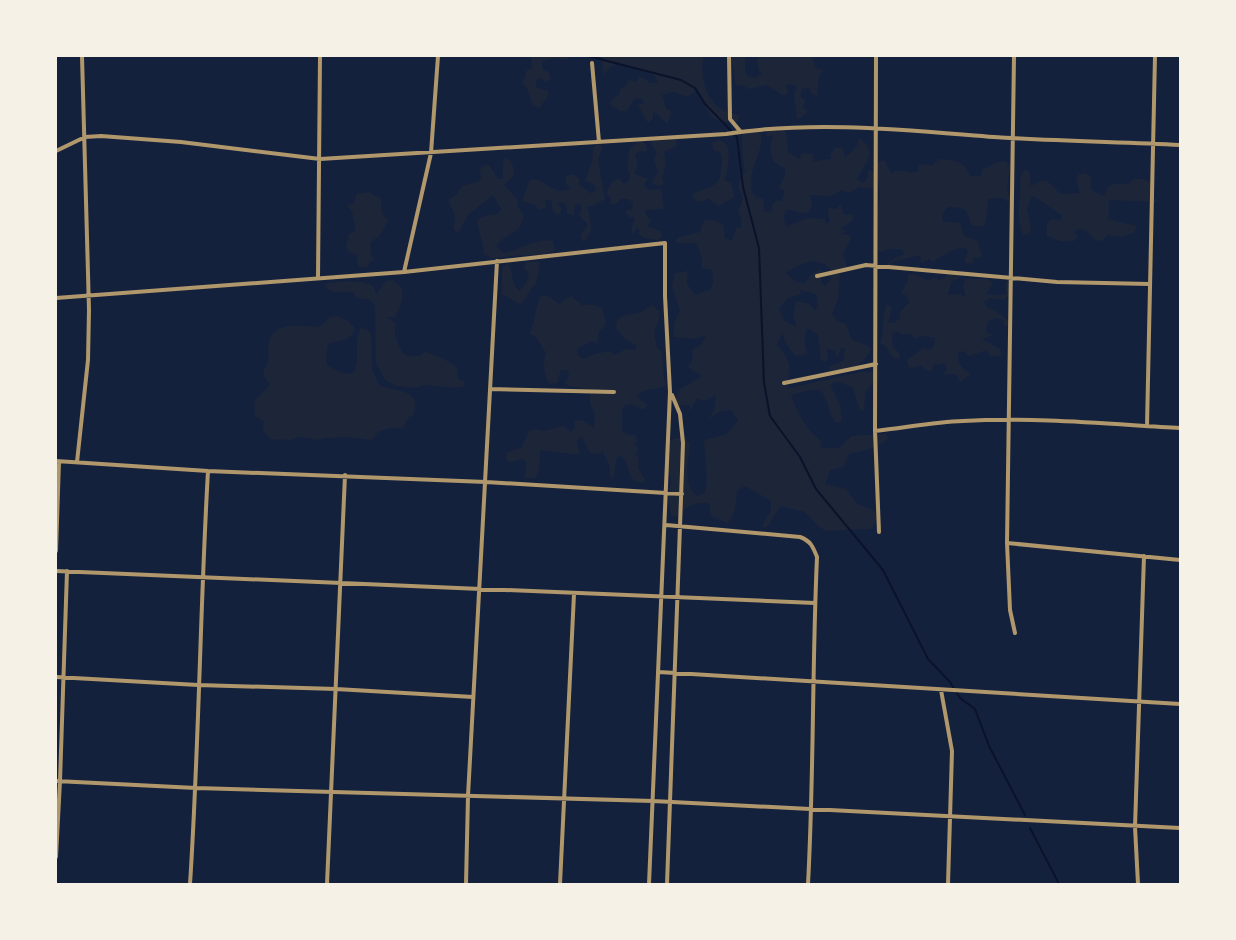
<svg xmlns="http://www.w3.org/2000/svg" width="1236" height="940" viewBox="0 0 1236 940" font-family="Poppins,sans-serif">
<rect width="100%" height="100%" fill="#14213d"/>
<path fill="#1d2539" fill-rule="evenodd" d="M531 56H570L567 60 554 58 542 61V68L548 72 551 78 546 83 542 78 536 80V87L549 91 547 98 539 108 533 105 527 88 522 83 525 77 526 71 532 68Z
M602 56H704C699 72 705 100 721 109 727 113 734 113 740 116L737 122C731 122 723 122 717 120 705 116 704 96 696 88L693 93 687 97 674 92 662 95 666 108 672 112 667 124 659 115 653 112V119L648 123 638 105 644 103 641 98 634 99 627 111H620L610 104 613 98 619 95 620 89 626 86 629 79 636 82 639 76 651 83 658 82 655 76 649 73 617 64 611 66 603 76Z
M733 56H745V72L749 77 756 78 762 74 758 69 757 56H812L816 68 823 70 819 76 817 96 811 93 809 87 802 89 800 96 805 101 803 107 808 112 797 120 794 92H796L797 87 791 84 785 86 789 92 784 96 767 85 748 89 742 85 736 86C733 77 736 70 730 61Z
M749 127 761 134C763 149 755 159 752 173 751 180 751 186 752 193L757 198 763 199 765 212 772 211V205L777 200 782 201 785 191 779 187 785 175V169L773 161 770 148 773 135 766 137 767 130 781 128 786 132 788 152 799 159 802 153 813 154V161C820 161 825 159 832 159L830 155 835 148H843L845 158 856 147 860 138C879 154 865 162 857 179L863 183 868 178V171H875L877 163 884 160 892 174C900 165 908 175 918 172L919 165 926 164 932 166 939 159C954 160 965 161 970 176H981L982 170 998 162H1006L1010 167 1007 187 1010 200 1008 202 1003 198 988 199 986 221 984 227 971 225C966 207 966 208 948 207L942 214V221L960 223 964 236 978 241 982 256 979 258 973 257V263H966L965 260 968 251 966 248C955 246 942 257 932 262L930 259 922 263 920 261 921 255 892 262 890 268H886C888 259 897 258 905 254L901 249H888L882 252 875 250V223L880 196 878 178 877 184 872 189 859 187 849 193 842 190 831 196 810 195 812 206 809 212 803 213 787 209C783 216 783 220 787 227 802 219 807 217 825 219L826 225 830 221 828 214 829 208 836 209 841 204 844 215 854 214 852 221 841 229 847 231 841 234 849 235 851 239 843 254 847 267 840 273 838 300 832 313 837 321 846 324 852 340 864 344 871 349C863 366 848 373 830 370L828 367 843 361 845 348H841L839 355 836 357 835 351 827 348 828 359 825 362 821 360 818 334 807 328 804 340 807 354 795 356 787 345 782 333 777 345C784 353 791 361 789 373 788 379 787 382 789 388L861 372H875V380L866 391 864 410H860L853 388 840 382H833L831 386 840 406 842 419 840 423 835 422C828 412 828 397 820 390 809 389 801 393 791 395 797 413 806 429 821 441V448H839L852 436 885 434 889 437C874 451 866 449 849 454L843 467 830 470 825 484 846 489 857 504 874 510 877 518 873 527 869 529 827 531 819 527 805 512 781 506 766 528 762 526 771 510V501L745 486 737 490C735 502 737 515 727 523L711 516 709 503C695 501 685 508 674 517L671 515 668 497 671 480 664 453 669 441C678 436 682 437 690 443 689 460 681 484 698 496L705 493 707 479 704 440C722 435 727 438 738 420L731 410 718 412 708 421 715 408 716 395 704 401 697 398 691 410H689L691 406 690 405 676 406 673 404 679 390 702 376 688 367 693 359 692 350 700 346 706 337 702 336 695 339 674 337V323L680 311 672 286 675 273 688 271 687 284 695 295 710 290 713 282 712 270 705 269 701 266 702 258 697 243H676L677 238 700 232C701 229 701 226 703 223 707 216 718 222 723 225L725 238 732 241 736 228 741 227 742 219 738 211C744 200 743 196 738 185L744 173 746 172C742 160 741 143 743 130ZM812 261 825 264 831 270 830 280 825 286 821 283V274L823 270C815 270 809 275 806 283L796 282 786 273 795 267ZM800 290 816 294 818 307 815 310 810 304 796 301 793 315 797 327 785 321 779 309 788 298 801 294Z
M642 139 646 144 647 151H640L635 155 637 161 635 174 648 179 644 184 648 190 661 189 664 209 645 210 647 216 651 221 647 226 660 231 663 237 657 240 644 238 639 234V228L636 229 634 235 631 230 635 218 629 217 625 211 632 209 633 203 628 199H621L616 204H610L611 198 606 193 613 181 619 179 624 184 629 180 630 173 627 168 630 148Z
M656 139 676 140V146L664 152 666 165 662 178 664 184 657 186 652 183 658 172 654 159 657 153 650 142Z
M718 140C722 141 724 141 726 145 731 151 728 173 724 180L731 183 735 197 718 206 708 198 703 202 696 201 692 195C703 186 719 190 721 172 722 164 723 159 720 152L713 150 712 143Z
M597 143 603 147 598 160 605 199 593 206H587C590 219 596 233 583 242L580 236 588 225 579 215 582 208 578 203 574 208V215L567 214V207L563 202 557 204 562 209 559 215 553 212 551 199 545 201 546 208 539 210 535 205 522 201 529 181C546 174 550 199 571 188L566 183V176L573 174 579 178V184L590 193 595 192 596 188 592 183 585 181 592 162 593 149Z
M506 157C512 162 515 168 514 176L504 185 518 200 517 205 524 216C519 236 506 232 496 246L503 253C521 250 535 238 553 241L555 251C535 258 514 253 494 259L484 254C484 241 478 232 477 220L487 215 497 214 501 209 493 195 468 215 458 233 454 230C453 225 456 222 455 217 454 210 450 207 448 200L457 194 462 186 478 182 481 178 480 168 485 165 490 166 498 179H503V162Z
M1025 169 1030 173 1031 186 1040 181H1047L1061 194 1080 193 1076 180 1079 174 1085 173 1091 177V190L1104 196 1108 187 1114 184H1129L1133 179H1141L1154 183V196L1158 202 1108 200 1109 205 1108 219 1137 226 1134 233 1121 237 1107 235 1103 241 1095 240 1086 230 1079 229 1073 232 1078 236 1074 241H1060L1047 236V223L1053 219 1060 221 1062 215C1051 209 1043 201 1032 196L1027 208 1031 228 1029 234 1023 235C1018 221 1018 211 1020 197 1021 185 1018 179 1025 169Z
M369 192 381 199V211L388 221 379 236 370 243 371 256 375 259 370 262 367 267H360L357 264 358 255 349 252 346 247 349 234 356 231 352 211 347 206 354 203 356 194Z
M526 262H540L536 284C528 289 528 299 520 304L502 294V267L508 263C514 273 511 284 519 291 525 286 527 281 529 274L524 268Z
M951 271H957L960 278 951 282 948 295 960 294 966 297 963 285 966 279H987L993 283 986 294 999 295 1006 294V281L1013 283 1008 296 1003 300 990 298 984 302 987 307 994 310 1011 323 1005 327 1003 320 997 318 990 320 986 327 987 333 994 335 982 339 1000 349 1002 356H990L987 350 969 356 964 351 958 353C957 363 962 369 971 374L960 382 956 374 943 375 947 369 945 363 933 365 932 372 926 370 921 365 915 368 909 367 907 360 923 348 930 350 934 345 935 338 922 336 915 338 910 334 903 335 897 331 892 334 893 348 899 352 900 359 893 358 886 346 880 343C886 330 880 315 888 304L892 309 888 322 894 323 900 318V312L910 302 907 296 901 293 908 281V275L915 274 928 281 934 277 939 280 944 278Z
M392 280C410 289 401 303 395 317H387L395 323V336L402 352 407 356H420L425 352C434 354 451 361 458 369L457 375 459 380 464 381 465 386 455 388 425 385 414 388 397 386 385 380 376 362 375 306 370 300 357 298 353 292H332L331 290 327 289 325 284C340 282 360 278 374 287L376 295 386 281Z
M541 296H548L559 304 571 296 582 305H596L602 309C604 319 610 324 599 331L597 344 592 341 578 348 577 354 583 359 595 354 609 351 614 355 626 349 636 350 637 346 625 339 616 328 617 320C627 313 628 315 638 313 644 312 647 307 652 305L659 311V320L654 332 657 348 661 351C664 362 662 374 666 385 657 391 645 387 637 395L641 401 647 404 644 410 631 404 625 405 622 411V431L628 435H635L638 442 634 443 638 449 636 455 639 459 638 468 645 480 642 483 634 481C627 472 629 461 620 455L616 460 614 476 611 478 609 465 603 452 597 454 590 453 581 436 577 441 580 455 541 450C538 461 541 469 535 479L525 478 526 463 524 459 509 462 506 458 507 453 522 447 529 431 534 429 543 431 563 426 571 432 575 427V421L582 420 594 428 595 415 590 403V390L569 386 564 382 569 377 568 370H561L557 383 550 384C543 375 543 363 546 353L535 336 529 334C536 321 534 310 541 296Z
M336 316 347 320 355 328C351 343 339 339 328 344L326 360 328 366 344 374 353 373C361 361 353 343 361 328L368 330 371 334 372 369 379 385C394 393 424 387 413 415L409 417 403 428H391L379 431 372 440 345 437 325 438 317 440 298 437 292 440 270 439 263 431 264 421 255 416 254 402 270 384 265 378 263 371C264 368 267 366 268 363 270 357 267 349 269 343 274 320 301 326 319 327L330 317Z"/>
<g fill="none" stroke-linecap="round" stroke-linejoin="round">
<path stroke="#0b132b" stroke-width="2" d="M588 56 681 80 695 88 705 104 737 137 743 187 759 248 764 383 770 416 800 457 816 489 883 570 928 659 950 682 960 698 975 709 989 746 1025 815
M1030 828 1059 884"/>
<path stroke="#b1986c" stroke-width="4" d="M729 56 730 119 740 131
M876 56 875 431 879 532
M1014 56 1007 543 1010 610 1015 633
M592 63 599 142
M56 151 85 137 101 136 181 142 320 159 726 134C814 120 905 130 994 137 1056 141 1118 142 1180 145
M404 272 431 153 438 56
M817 276 866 265 1057 282 1150 284
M318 278 320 56
M56 298 404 272 665 243V296L670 392 649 884
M784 383 876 364
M490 389 614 392
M1147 426 1155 56
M875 431C904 428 934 422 963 421 1036 417 1108 424 1180 428
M56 461 208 471 486 482 682 494
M77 462 88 360 89 310 82 56
M666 525 800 537C811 541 813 547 817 557 812 666 814 775 808 884
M1007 543 1180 560
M56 551 59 462
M56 571 815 603
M659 672 1180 704
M56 677 198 685 336 689 473 697
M941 690 952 751 948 884
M56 781 196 788 653 801 1180 828
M56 857 60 781 67 571
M190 884C199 747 200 609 208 471
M327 884 345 475
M466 884 468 796 497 261
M560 884 574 594
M667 884 683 443 680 414 672 395
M1138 884 1135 827 1144 556"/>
</g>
<rect width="1236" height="940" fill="none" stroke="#f6f1e7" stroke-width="114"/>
</svg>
